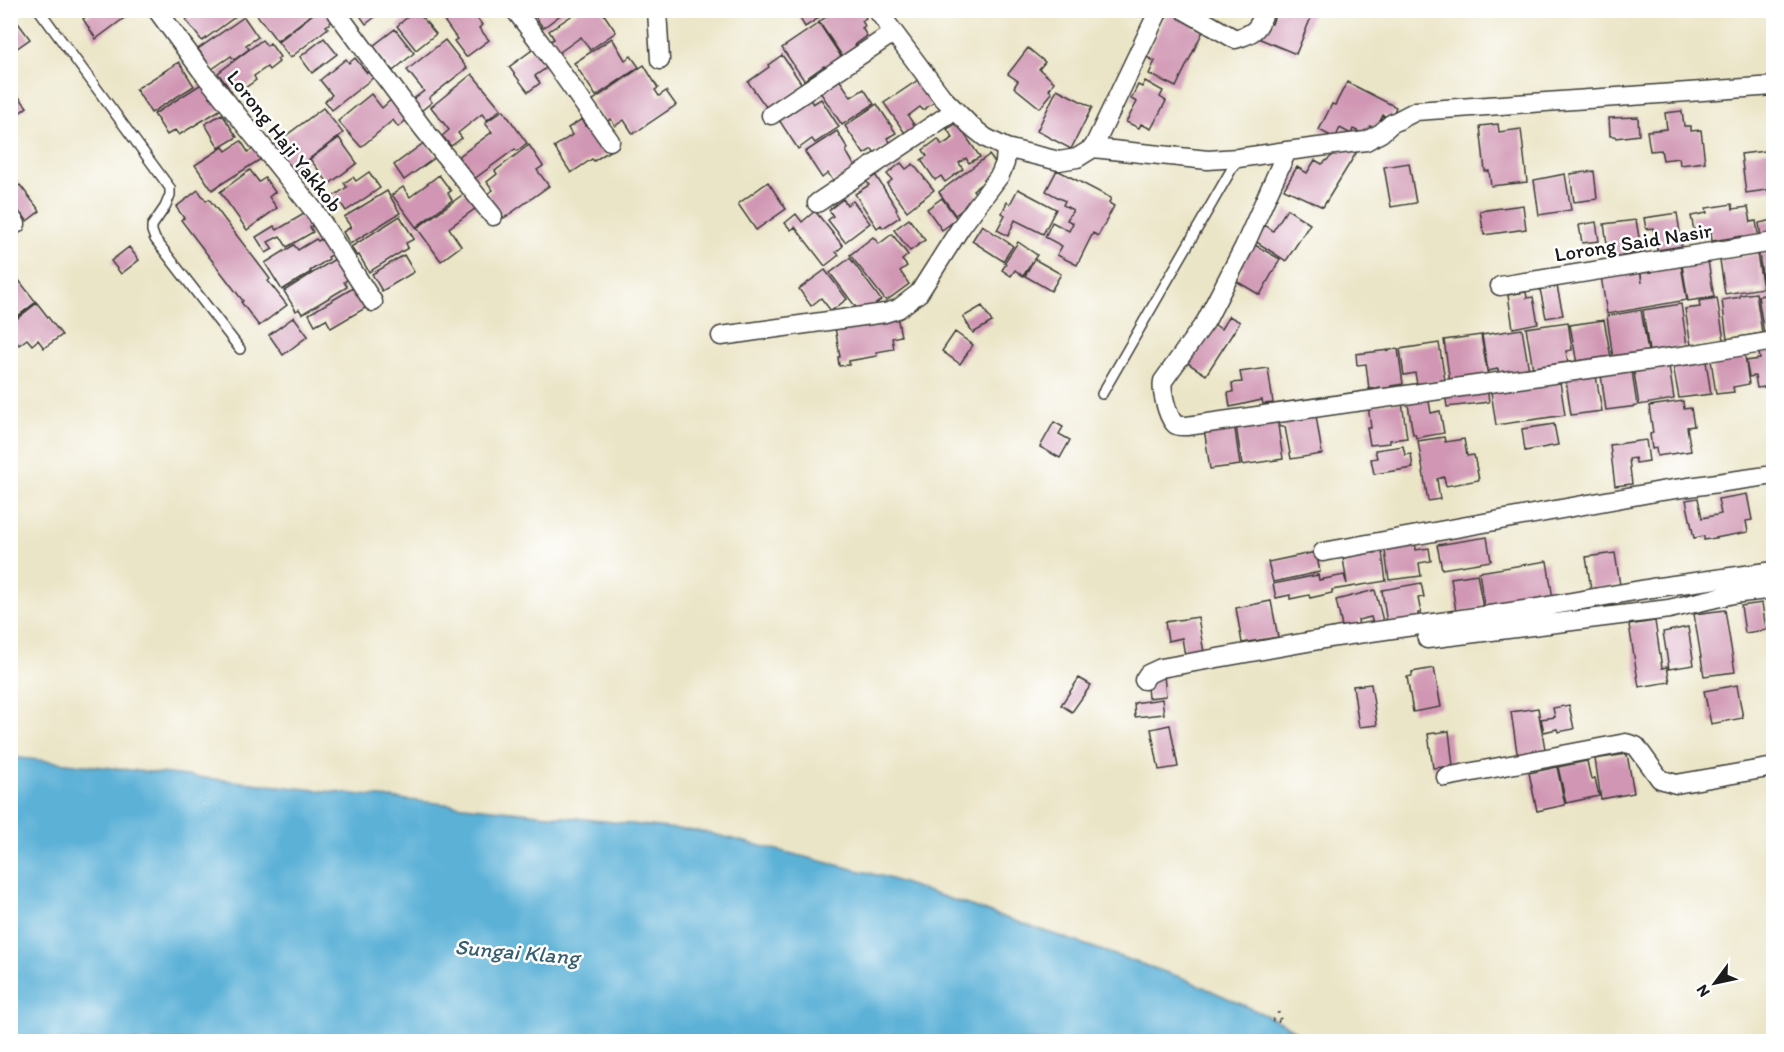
<svg xmlns="http://www.w3.org/2000/svg" width="1784" height="1052" viewBox="0 0 1784 1052" font-family="Itim,sans-serif">
<rect width="100%" height="100%" fill="#fff"/>
<filter id="ink" filterUnits="userSpaceOnUse"><feTurbulence type="fractalNoise" baseFrequency=".0167" numOctaves="2"/><feDisplacementMap in="SourceGraphic" scale="12" xChannelSelector="R" yChannelSelector="G"/><feConvolveMatrix kernelMatrix="1 2 1 2 8 2 1 2 1" color-interpolation-filters="sRGB"/></filter>
<filter id="wash" filterUnits="userSpaceOnUse"><feTurbulence type="fractalNoise" baseFrequency=".008" numOctaves="4" result="noise"/><feDisplacementMap in="SourceGraphic" scale="24" xChannelSelector="R" yChannelSelector="G"/><feGaussianBlur stdDeviation="1.35" result="paint"/><feColorMatrix in="noise" values="0 0 0 0 0 0 0 0 0 0 0 0 0 0 0 0 0 1.4 0 .05"/><feComposite in="paint" operator="in"/></filter>
<g filter="url(#wash)">
<rect width="100%" height="100%" fill="#ebe5c7"/>
<path fill="#5bb1d7" stroke="#3c667a" stroke-width="1.5" d="M11 757 705 832 885 877 1183 978 1281 1022 1303 1036 1308 1041H11Z"/>
<g id="blocks">
<path fill="#d096b3" d="M95 10H135L96 39 83 19Z
M198 10H230L235 17 202 41 186 20Z
M264 10H313L315 12 277 41 257 15Z
M318 10H329L335 19 326 26 328 28 290 58 278 42Z
M361 10H384L366 24 361 17 364 15Z
M416 10 436 34 416 50 397 26Z
M446 10H466L469 14 472 11 482 25 479 28 489 40 466 57 454 41 457 39 440 15Z
M531 10H567L543 28Z
M580 10H601L616 32 590 50 581 37 557 54 549 42 554 39 549 31Z
M795 10H831L805 27Z
M836 10H861L866 18 862 21 865 26 862 28 867 36 855 45 859 51 845 60 819 22Z
M1169 10H1178L1196 19 1193 26 1203 31 1176 87 1149 74 1155 61 1146 57Z
M1277 10H1314L1296 54 1258 38 1265 21 1272 24Z
M10 12 30 39 10 53Z
M244 17 258 37 246 45 249 49 234 60 231 56 212 69 198 49Z
M819 23 842 58 826 68 824 66 804 80 782 48Z
M395 29 414 53 393 71 373 46Z
M324 38 337 54 312 73 300 57Z
M612 38 625 60 631 56 639 67 596 96 574 63Z
M262 40 267 46 270 43 280 57 277 59 279 62 269 70 267 67 254 76 256 80 245 88 241 83 231 91 218 73Z
M445 40 467 68 429 98 432 102 421 111 412 100 424 91 407 70Z
M535 48 549 66 535 76 540 83 528 92 509 67Z
M1028 48 1045 62 1039 69 1054 82 1049 90 1052 93 1040 108 1014 87 1018 81 1008 74Z
M782 55 803 86 769 111 748 82 769 67 768 65Z
M355 58 367 73 368 72 373 78 332 110 325 101 332 95 320 80 346 59 349 63Z
M179 62 194 86 151 113 136 89Z
M644 65 658 88 655 90 659 96 666 91 676 105 633 134 624 120 615 126 611 119 606 122 592 101Z
M472 74 501 109 487 120 482 114 458 133 462 138 451 146 442 136 449 130 431 107Z
M837 76 851 97 864 89 874 104 842 125 818 89Z
M921 78 936 101 923 110 920 107 908 116 917 129 907 136 884 103Z
M1145 81 1163 91 1160 97 1166 101 1151 129 1141 124 1139 128 1126 122 1137 102 1131 99 1138 85 1142 87Z
M1347 82 1396 107 1391 119 1383 115 1376 129 1370 126 1366 135 1353 129 1351 134 1340 128 1335 138 1319 130 1332 104 1335 105Z
M203 83 223 108 179 135 175 130 167 135 154 114Z
M10 86 27 107 10 120Z
M1057 89 1092 107 1071 149 1037 131Z
M371 94 382 108 394 97 410 117 398 127 393 120 361 147 338 121Z
M808 97 813 104 821 99 839 127 815 143 812 139 798 149 779 120Z
M877 104 896 133 887 138 891 143 875 153 872 149 864 154 845 126Z
M323 108 343 133 292 172 272 146Z
M503 110 527 143 517 151 515 149 474 179 458 157 492 132 485 123Z
M1682 111 1684 126H1691V131L1701 130 1705 162 1680 165 1679 158 1663 160 1661 150 1650 151 1647 131 1667 129 1665 113Z
M222 114 237 137 219 148 205 124Z
M1638 117 1639 135 1616 138 1615 136H1610L1609 118Z
M582 119 586 126 592 121 611 150 594 161 592 159 571 173 554 147 572 135 568 128Z
M957 123 980 157 969 163 966 158 959 163 963 169 945 182 941 176 935 180 921 160 927 156 923 150 938 139 942 145 953 138 947 129Z
M1498 124 1499 132 1521 129 1527 182 1491 186 1489 171H1485L1480 126Z
M837 131 848 149 846 151 856 168 834 182 828 173 822 178 805 152Z
M339 138 357 163 329 184 310 159Z
M241 141 248 152 254 148 261 159 212 190 195 165 223 147 226 151Z
M425 142 436 157 404 180 394 165Z
M529 145 543 166 537 170 549 186 504 218 487 194 493 190 487 182 497 174 495 171Z
M1343 147 1358 150 1323 207 1284 189 1297 167 1307 173 1315 160 1322 164Z
M1773 150V189L1746 193 1741 154Z
M989 155 998 166 991 171 994 175 973 190 979 197 955 215 939 192Z
M901 163 906 169 913 164 934 190 907 211 887 184 892 180 887 174Z
M1409 163 1416 203 1391 207 1384 167Z
M250 170 259 182 265 178 275 192 269 197 277 208 247 230 220 192Z
M1057 170 1111 198 1109 203 1114 206 1098 236 1093 233 1077 265 1057 255 1062 246 1045 237 1052 222 1069 231 1073 223 1067 220 1073 210 1063 205 1065 201 1046 191Z
M1594 171 1597 199 1574 202 1570 174Z
M10 172 18 182 10 187Z
M369 172 380 188 346 211 340 202 336 205 331 198 347 187 344 183 353 177 356 181Z
M874 173 897 209 896 210 900 217 883 228 881 225 877 228 855 194 869 185 865 179Z
M1565 174 1571 210 1539 215 1534 180Z
M439 175 451 191 448 193 452 200 416 227 392 195 403 187 410 197Z
M768 182 786 209 756 230 738 204Z
M20 185 40 211 27 221 23 215 20 218 10 206V192Z
M1018 189 1056 209 1043 234 1015 220 1008 236 997 230 1005 215 1002 213 1007 202 1010 204Z
M198 190 206 201 209 199 270 279 268 281 287 305 259 326 241 302 243 301 181 220 184 218 176 207Z
M469 190 480 205 449 228 461 246 441 261 417 228Z
M387 191 400 213 350 244 343 232 351 227 344 217Z
M942 198 957 219 942 230 927 209Z
M843 199 847 205 853 201 870 223 845 242 828 220 833 216 829 210Z
M1732 204 1733 209 1748 207 1751 222 1756 221 1759 240 1743 243 1742 236 1712 241 1711 232 1695 235 1691 216 1707 213 1706 208Z
M1523 205 1526 229 1484 235 1480 211Z
M1287 209 1310 224 1286 261 1255 241 1265 225 1273 231Z
M309 211 317 223 310 227 313 232 287 247 280 236 268 242 273 249 266 253 256 237 274 226 277 230Z
M815 211 843 246 836 252 839 255 825 266 795 227 791 230 785 223 796 214 802 222Z
M1677 213 1682 246 1657 250 1653 228 1646 229 1644 218Z
M400 216 414 239 406 243 408 248 369 272 359 255 357 256 351 247Z
M909 219 925 240 910 251 894 230Z
M1636 220 1640 243 1644 242 1645 252 1609 257 1604 224Z
M1773 220V236L1761 238 1759 223Z
M1596 222 1599 241 1582 243 1579 225Z
M982 225 1013 246 1003 261 972 241Z
M892 234 908 255 902 260 907 266 900 271 909 284 886 301 850 255 873 237 879 244Z
M327 236 337 252 328 257 329 259 310 271 311 272 282 290 265 263 294 245 298 250 316 239 318 241Z
M1018 242 1037 255 1023 276 1015 270 1011 276 1002 270 1006 264 1004 263Z
M1253 244 1280 259 1260 295 1236 281 1244 267 1241 265Z
M129 247 139 260 121 274 111 261Z
M1773 251V332L1764 333 1758 296 1765 295 1759 254Z
M1757 254 1763 288 1725 294 1720 260Z
M404 255 414 272 382 291 372 274Z
M338 257 351 277 344 282 347 287 302 314 299 309 296 311 284 291Z
M850 258 881 300 861 314 830 273Z
M1034 259 1061 274 1051 291 1025 276Z
M1708 261 1714 297 1688 301 1682 265Z
M1681 265 1687 300 1607 314 1601 276 1640 270 1642 283 1641 273 1652 272 1651 269Z
M10 269 36 302 10 322Z
M825 270 847 299 831 311 821 298 811 306 799 289Z
M360 284 367 307 331 328 326 319 315 325 309 314Z
M1557 286 1563 315 1546 318 1540 289Z
M1526 292 1527 298 1533 297 1538 323 1513 328 1508 295Z
M1756 293 1762 333 1727 339 1722 300 1740 297V295Z
M1717 298 1724 340 1691 345 1685 309 1700 307 1699 301Z
M37 303 62 335 44 348 38 340 32 345 27 339 19 345 10 333V324Z
M1681 304 1687 346 1649 351 1643 310Z
M982 306 992 322 973 333 963 317Z
M1641 310 1648 352 1613 358 1607 316Z
M897 316 901 336 892 338 894 349 876 352 877 356 849 361V365L839 366 838 357H840L835 327Z
M1229 316 1240 322 1206 375 1186 362 1212 323 1221 329Z
M294 317 308 336 283 355 269 335Z
M1604 320 1611 358 1577 364 1570 325Z
M1568 322 1572 350 1566 351 1568 364 1533 369 1526 328Z
M1522 329 1529 371 1499 375 1498 369 1488 371 1482 335Z
M955 332 973 345 960 364 942 351Z
M1481 335 1488 377 1450 383 1444 340Z
M1439 343 1445 380 1417 384 1415 373 1404 375 1400 349Z
M1773 343V386L1757 388 1755 376 1749 377 1746 361 1760 359 1758 346Z
M1398 349 1403 384 1391 386V388L1380 389V387L1369 389 1366 364 1357 365 1356 354Z
M1744 349 1749 384 1733 387 1734 392 1716 394 1710 353Z
M1705 355 1711 394 1679 398 1672 360Z
M1668 359 1674 399 1639 405 1633 365Z
M1631 364 1637 406 1606 410 1600 368Z
M1268 368 1273 403 1263 404 1262 400 1230 407 1228 393 1233 392 1232 383 1242 382 1240 372Z
M1595 370 1602 411 1571 415 1565 374Z
M1559 375 1565 415 1496 425 1490 385Z
M1487 387 1489 402 1447 407 1445 393Z
M1428 396 1431 413 1440 411 1444 433 1416 438 1415 434H1413L1407 399Z
M1683 401 1684 409 1691 408 1694 426 1687 427 1691 451 1657 456 1656 448 1652 449 1650 434 1653 433 1649 406Z
M1402 402 1407 438 1390 440V443L1370 445 1367 428H1371L1368 405Z
M1315 409 1322 454 1291 459 1285 427H1280L1278 415Z
M1277 419 1283 459 1242 465 1236 425Z
M1054 422 1063 427 1059 434 1070 440 1060 458 1040 447Z
M1234 423 1240 465 1210 469 1204 428Z
M1554 424 1558 445 1525 451 1522 429Z
M1444 437 1445 442 1464 439 1467 456 1474 455 1479 480 1446 486 1444 477 1437 479 1440 499 1428 501 1418 441Z
M1646 440 1649 461 1636 463 1635 458 1629 459 1632 484 1615 486 1610 445Z
M1403 446 1405 455 1411 454 1413 468 1374 474 1371 459 1377 458 1375 450Z
M1747 494 1752 520 1746 521 1748 532 1704 540V536L1694 538 1686 500 1698 498 1702 518 1721 514 1718 499Z
M1487 537 1491 561 1442 569 1437 545Z
M1415 540 1416 550 1429 548 1431 561 1419 563 1421 576 1389 580 1384 544Z
M1373 546 1374 553 1382 552 1386 581 1332 590V593L1310 598 1309 595 1290 599V595L1276 598 1273 584 1318 575 1319 580 1344 575 1347 584 1343 558 1349 557 1348 550Z
M1316 552 1320 572 1273 582 1268 562Z
M1615 553 1620 585 1591 589 1586 557Z
M1547 561 1553 599 1485 610 1479 572Z
M1477 574 1483 608 1456 612 1451 578Z
M1421 583 1424 597 1418 598 1421 613H1418L1419 619 1387 624 1382 590Z
M1375 590 1383 621 1373 624 1371 617 1358 620 1359 627 1343 631 1336 600Z
M1271 601 1278 637 1242 643 1236 608Z
M1762 603 1766 630 1745 633 1741 606Z
M1725 610 1735 672 1704 676 1694 614Z
M1198 617 1204 653 1185 656 1182 638 1168 641 1165 622Z
M1655 621 1662 668 1667 667 1670 682 1639 687 1629 625Z
M1688 627 1694 665 1669 669 1663 632Z
M1434 668 1441 707 1413 712 1407 677 1412 676V672Z
M1164 675 1166 696 1148 698 1146 676Z
M1079 678 1091 685 1072 712 1061 705Z
M1371 684 1377 725 1359 727 1353 686Z
M1737 685 1743 718 1711 724 1704 691Z
M1162 699 1164 714 1135 717 1134 703Z
M1569 705 1574 729 1558 732 1557 729 1544 732 1541 719 1555 717 1553 708Z
M1538 708 1546 755 1518 759 1511 712Z
M1170 725 1178 767 1159 770 1151 729Z
M1449 731 1453 766 1433 768 1428 734Z
M1627 754 1634 793 1601 799 1595 759Z
M1587 761 1591 779 1595 778 1599 796 1566 803 1558 767Z
M1557 767 1565 805 1537 811 1529 773Z"/>
</g>
</g>
<g filter="url(#ink)">
<use href="#blocks" fill-opacity="0" stroke="#3b3a36" stroke-width="1.5"/>
<g fill="none" stroke-linecap="round" stroke-linejoin="round">
<defs>
<path id="lane" d="M39 10 170 188V195L165 207 152 226V231L155 239 240 349
M1102 394 1238 158"/>
<path id="street" d="M157 10 201 70 316 213 373 302
M335 10 422 127 493 216
M515 10 541 44 610 141
M657 10 660 60
M877 10 942 97 972 127 986 138 1006 148 1059 161 1077 158 1093 148 1159 10
M1184 10 1235 39C1254 34 1259 29 1265 10
M1774 86 1416 111 1391 124 1381 133 1366 141 1287 151 1244 247 1206 321 1163 381C1161 390 1167 415 1174 423 1177 427 1182 426 1187 426L1695 354 1774 341
M771 115 893 33
M1093 148 1208 160 1238 158 1287 151
M817 203 954 111
M10 216 16 224
M1500 286 1774 242
M721 336 885 313 898 309 919 293 961 227 1000 175 1005 163 1006 148
M1323 552 1661 491 1774 475
M1427 639 1669 609 1733 594 1774 589
M1144 680 1148 674 1161 668 1336 637 1525 610 1652 588 1774 571
M1446 777 1626 743 1636 746 1660 779 1676 784 1774 767"/>
</defs>
<use href="#lane" stroke="#3b3a36" stroke-width="12"/>
<use href="#street" stroke="#3b3a36" stroke-width="21"/>
<path stroke="#3b3a36" stroke-width="3" stroke-dasharray="1.5 4.5" stroke-linecap="butt" d="M1272 1020 1281 1022 1278 1012"/>
<use href="#lane" stroke="#fff" stroke-width="9"/>
<use href="#street" stroke="#fff" stroke-width="18"/>
</g>
</g>
<g text-anchor="middle" dominant-baseline="central" stroke-width="5" stroke-linejoin="round" paint-order="stroke">
<g font-size="21" fill="#1c1c1c" stroke="#fff">
<text transform="translate(285 141) rotate(52)">Lorong Haji Yakkob</text>
<text transform="translate(1633 242) rotate(-9)">Lorong Said Nasir</text>
</g>
<g font-size="22" font-style="italic" fill="#385f70" stroke="#fff">
<text transform="translate(517 952) rotate(5)">Sungai Klang</text>
</g>
</g>
<rect width="1784" height="1052" fill="none" stroke="#fff" stroke-width="36"/>
<g transform="translate(1715 983) rotate(237)" stroke="#ffffff" stroke-width="4.5" paint-order="stroke">
<path d="M0-4.5L10 22L0 15L-10 22Z" fill="#1c1c1c"/>
<text y="-9" font-size="16" font-weight="bold" text-anchor="middle" fill="#1c1c1c">N</text>
</g>
</svg>
